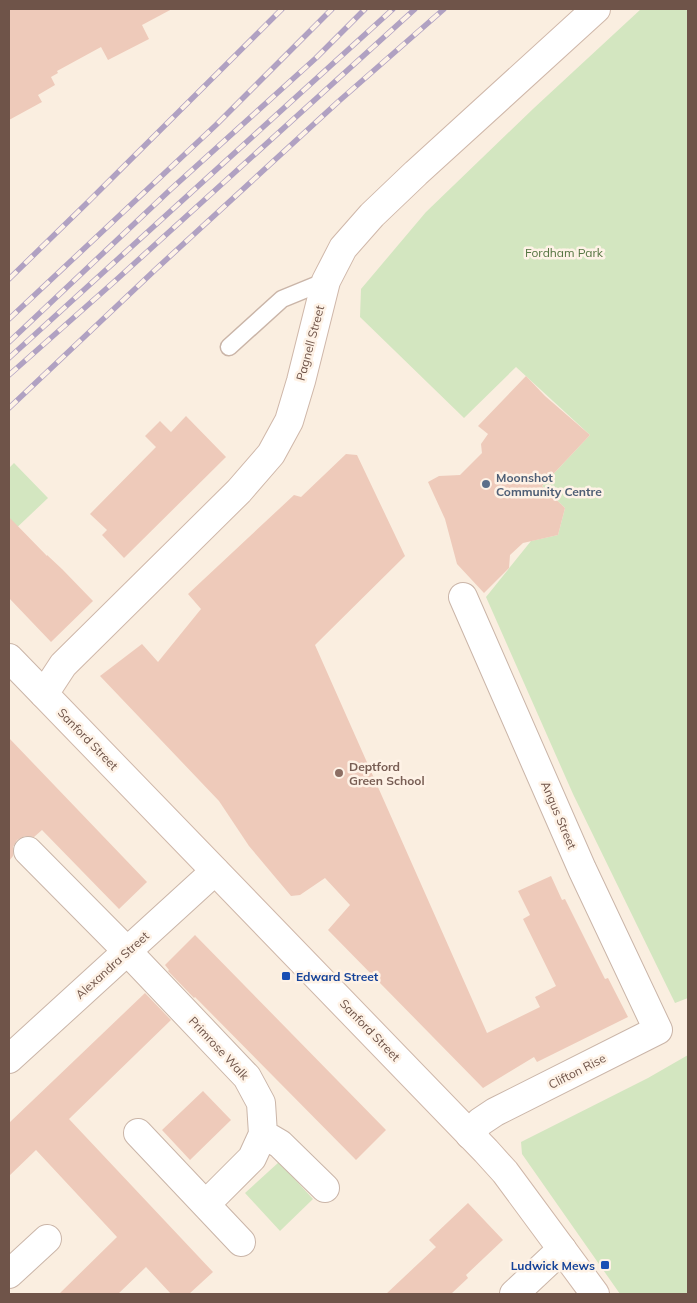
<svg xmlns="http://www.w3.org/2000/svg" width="697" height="1303" viewBox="0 0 697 1303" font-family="Mulish,sans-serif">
<rect width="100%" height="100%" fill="#faeee0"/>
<path fill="#d3e6c0" d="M641 9H688V998L675 1003 573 794 486 597 531 541 558 535 565 508 542 486 590 435 516 367 464 418 360 317 361 289 426 212 534 108Z
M14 463 48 498 9 535V468Z
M688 1055V1294H620L522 1154 521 1142 648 1078Z
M279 1162 313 1199 280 1231 245 1193Z"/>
<path fill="#eecaba" d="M9 9H172L142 25 149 39 108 60 101 47 57 71 58 73 51 77 55 85 38 95 42 102 9 120Z
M526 376 545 396 590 435 542 486 565 508 558 535 523 543 510 555 509 568 484 593 457 564 445 519 428 482 439 476 460 475 482 453 481 444 488 434 478 426Z
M186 416 226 457 124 558 102 535 107 530 90 514 156 447 145 436 160 421 171 432Z
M346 454 357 455 405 556 315 645 487 1033 540 1007 535 997 556 986 523 919 530 915 518 891 551 876 562 900 565 899 605 979 608 978 628 1017 537 1062 534 1057 483 1088 328 930 350 905 325 878 300 895 291 896 249 846 219 801 100 676 142 644 158 662 201 609 188 594 294 495 301 497Z
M9 517 47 556V555L62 569 93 601 51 642 9 598Z
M9 738 147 882 119 909 42 830 34 837 25 836 17 840 13 847V856L9 861Z
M195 935 386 1130 356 1160 195 997 194 998 168 971 169 970 165 965Z
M145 993 171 1020 69 1119 213 1272 189 1294H171L146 1267 118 1294H59L117 1237 36 1150 9 1176V1123Z
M203 1091 231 1120 190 1160 162 1130Z
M468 1203 503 1240 466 1275 468 1278 451 1294H386L436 1247 429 1240Z"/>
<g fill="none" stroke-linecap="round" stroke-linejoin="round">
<defs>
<path id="service" d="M229 347 282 299 326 281"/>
<path id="minor" d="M463 597 582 869 658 1030 495 1112 480 1122 470 1135
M28 851 128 952 247 1077 261 1103 263 1134 252 1158 206 1204
M9 1059 215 871
M138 1133 241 1242
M263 1134 280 1144 325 1188
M9 1274 47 1239
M514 1294 562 1249"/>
<path id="tertiary" d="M9 658 44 694"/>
<path id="secondary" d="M595 1294 505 1172 486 1151 44 694 63 665 239 491 271 454 289 421 301 381 326 281 343 248 372 215 416 173 596 9"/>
</defs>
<use href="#service" stroke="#cab5a8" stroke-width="19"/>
<use href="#minor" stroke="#cab5a8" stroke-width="30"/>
<use href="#tertiary" stroke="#cab5a8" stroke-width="30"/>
<use href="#secondary" stroke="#cfb7a9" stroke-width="30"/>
<use href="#service" stroke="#fff" stroke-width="16"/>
<use href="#minor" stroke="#fff" stroke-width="28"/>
<use href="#tertiary" stroke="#fff" stroke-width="28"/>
<use href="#secondary" stroke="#fff" stroke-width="28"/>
<defs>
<path id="rail" d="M9 279 88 202 282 9
M9 319 216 125 332 9
M9 342 170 190 316 58 365 9
M9 358 393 9
M9 375 115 281 415 9
M9 408 155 270 339 101 444 9"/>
</defs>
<use href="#rail" stroke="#b0a1c2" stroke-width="5.5"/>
<use href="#rail" stroke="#fef2e6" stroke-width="4" stroke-dasharray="11" stroke-linecap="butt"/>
</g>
<circle fill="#5c6f8a" stroke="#fef2e6" stroke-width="2" cx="486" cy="484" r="5"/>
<circle fill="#8d6e63" stroke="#fef2e6" stroke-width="2" cx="339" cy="773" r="5"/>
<g fill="#1a4fb4" stroke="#fef2e6" stroke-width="2">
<rect x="281" y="971" width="10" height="10" rx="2.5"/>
<rect x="600" y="1260" width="10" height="10" rx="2.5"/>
</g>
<g text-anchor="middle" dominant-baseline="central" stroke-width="5" stroke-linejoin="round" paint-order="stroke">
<g font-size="12" fill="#557542" stroke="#fef2e6">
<text x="564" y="252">Fordham Park</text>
</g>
<g font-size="12" fill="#6f5449" stroke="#fef2e6">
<text transform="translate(310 343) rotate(-75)">Pagnell Street</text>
<text transform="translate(88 739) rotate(46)">Sanford Street</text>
<text transform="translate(559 815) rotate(67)">Angus Street</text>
<text transform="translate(112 965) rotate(-42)">Alexandra Street</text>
<text transform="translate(370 1030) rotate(46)">Sanford Street</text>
<text transform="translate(219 1048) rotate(47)">Primrose Walk</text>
<text transform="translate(577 1071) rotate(-27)">Clifton Rise</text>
</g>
<g font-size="12" font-weight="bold" fill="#4e5e75" stroke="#fef2e6" text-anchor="start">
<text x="496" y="477">Moonshot<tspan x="496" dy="14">Community Centre</tspan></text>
</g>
<g font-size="12" font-weight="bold" fill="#785e54" stroke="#fef2e6" text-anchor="start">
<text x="349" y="766">Deptford<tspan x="349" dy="14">Green School</tspan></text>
</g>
<g font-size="12" font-weight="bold" fill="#164399" stroke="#fef2e6" text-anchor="start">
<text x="296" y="976">Edward Street</text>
<text x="595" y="1265" text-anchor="end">Ludwick Mews</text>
</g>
</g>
<rect width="697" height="1303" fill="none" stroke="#6f5449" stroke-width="20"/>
</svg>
